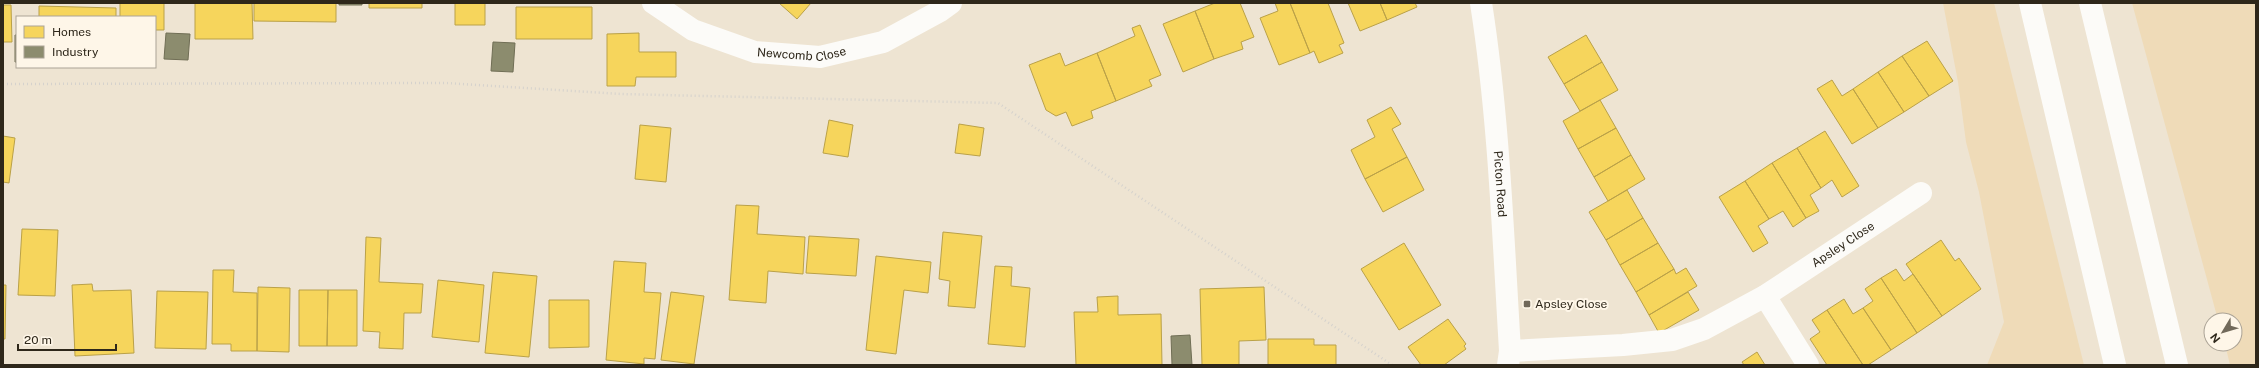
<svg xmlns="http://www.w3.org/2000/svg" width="2259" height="368" viewBox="0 0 2259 368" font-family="'Public Sans',sans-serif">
<rect width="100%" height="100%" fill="#eee4d2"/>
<path fill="#efdbb8" d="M1943 3H1994L2084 365H1987L2004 322 1979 192 1966 142 1958 82Z
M2132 3H2256V365H2230L2225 344H2235V320H2218Z"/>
<path fill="#f6d55c" stroke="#baa148" d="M120 3H164V30H155V17H120Z
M195 3H252L253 39H195Z
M254 3H336V22L254 21Z
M369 3H422V8H369Z
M455 3H485V25H455Z
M779 3H811L797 19Z
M1215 3H1240L1254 37 1241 42 1243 49 1214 59 1195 11Z
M1275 3H1290L1310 53 1279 65 1260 18 1278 11Z
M1290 3H1328L1344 43 1339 45 1343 53 1319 63 1314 51 1310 53Z
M1348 3H1380L1387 20 1360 31Z
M1380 3H1415L1417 7 1387 20Z
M3 5H11L12 42H3Z
M39 6 116 8V17H39Z
M516 7H592V39H516Z
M1195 11 1214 59 1183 72 1163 24Z
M1140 25 1161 75 1149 80 1152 86 1116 101 1097 53 1135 36 1132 28Z
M639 33V52H676V77H636L635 86H607V34Z
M1586 35 1602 62 1564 84 1548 57Z
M1927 41 1953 81 1929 96 1902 56Z
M1060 53 1065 66 1097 53 1116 101 1091 111 1093 118 1072 126 1066 112 1056 116 1046 110 1029 65Z
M1902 56 1929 96 1904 112 1878 72Z
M1602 62 1618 90 1580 111 1564 84Z
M1878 72 1904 112 1878 128 1853 89Z
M1832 80 1842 96 1853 89 1878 128 1852 144 1817 89Z
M1600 100 1616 128 1578 149 1563 121Z
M1391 107 1401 124 1392 129 1407 157 1365 179 1351 150 1375 137 1367 120Z
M829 120 853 125 848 157 823 153Z
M959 124 984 128 980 156 955 153Z
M640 125 671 128 666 182 635 179Z
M1616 128 1631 155 1594 177 1578 149Z
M1825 131 1859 186 1842 197 1832 180 1821 188 1797 148Z
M3 136 15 138 9 183 3 182Z
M1797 148 1821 188 1810 195 1819 211 1806 218 1772 163Z
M1631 155 1645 179 1608 201 1594 177Z
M1407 157 1424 190 1383 212 1365 179Z
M1772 163 1806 218 1793 227 1783 211 1769 219 1745 181Z
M1745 181 1769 219 1758 226 1768 243 1753 252 1719 197Z
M1627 190 1643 218 1606 240 1589 212Z
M736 205 759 206 757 234 805 237 803 274 768 271 766 303 729 300Z
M1643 218 1658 243 1620 265 1606 240Z
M22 229 58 230 55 296 18 295Z
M943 232 982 236 975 308 948 306 950 281 939 279Z
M809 236 859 239 856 276 806 273Z
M366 237 381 238 379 282 423 284 421 313H404L403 349 379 348 380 332 363 331Z
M1941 240 1955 261 1959 258 1981 289 1942 316 1906 264Z
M1404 243 1441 305 1399 330 1361 269Z
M1658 243 1674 269 1636 292 1620 265Z
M876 256 931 262 928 293 904 290 896 354 866 350Z
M614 261 646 263 644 292 661 293 655 359 644 358V364L606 360Z
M995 266 1012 267 1011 286 1030 288 1025 347 988 344Z
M1686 268 1697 286 1649 315 1636 292 1674 269 1676 274Z
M1896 269 1904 281 1913 274 1942 316 1917 333 1881 278Z
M213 270H234L233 292 257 293V351H231V344H212Z
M493 272 537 276 529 357 485 353Z
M1881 278 1917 333 1891 350 1863 308 1873 301 1865 289Z
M438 280 484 285 479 342 432 337Z
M92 284 93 291 131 290 134 353 75 356 72 285Z
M3 285H6L5 339H3Z
M258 287 290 288 289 352 257 351Z
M1264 287 1266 340 1239 341V365H1202L1200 289Z
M299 290H328L327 346H299Z
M328 290H357V346H327Z
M157 291 208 292 206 349 155 348Z
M671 292 704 296 694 364 661 360Z
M1688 292 1699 310 1659 333 1649 315Z
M1118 296V315L1161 314 1162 365H1076L1074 312H1098L1097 297Z
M1844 299 1853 314 1863 308 1891 350 1868 365H1863L1827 310Z
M549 300H589V347L549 348Z
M1827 310 1863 365H1827L1810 339 1820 332 1812 320Z
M1448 319 1466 344 1464 346 1466 349 1444 365H1421L1408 347Z
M1268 339H1314V345H1336V365H1268Z
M1757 352 1765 365H1744L1742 362Z"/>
<path fill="#8c8c6e" stroke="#706e55" d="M339 3H362V5H339Z
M166 33 190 34 188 60 164 59Z
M15 35H17V62H15Z
M493 42 515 43 513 72 491 71Z
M1190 335 1192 365H1172L1171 336Z"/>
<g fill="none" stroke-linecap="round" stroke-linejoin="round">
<path stroke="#d5d2cd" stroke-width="2.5" stroke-dasharray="1 3" stroke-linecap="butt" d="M3 84 446 83 621 94 998 103 1392 365"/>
<g stroke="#fcfbf8" stroke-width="22">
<path id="s1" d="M653 3 693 30 755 52 820 57 883 42 940 11 951 3"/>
<path id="s2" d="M1481 3C1499 118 1503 235 1510 351L1508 365"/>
<path d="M1765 296 1808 365"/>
<path id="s3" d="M1510 351 1623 345 1672 340 1704 329 1765 296 1921 193"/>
</g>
<path stroke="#fcfbf8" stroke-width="22" d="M2030 3 2115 365
M2090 3 2177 365"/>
</g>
<rect fill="#71695a" stroke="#fef6e8" stroke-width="1.5" x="1523" y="300" width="8" height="8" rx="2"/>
<g text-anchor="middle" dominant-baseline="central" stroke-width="4" stroke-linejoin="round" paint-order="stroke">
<g font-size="12" fill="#2e271a" stroke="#fef6e8">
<text stroke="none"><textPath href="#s1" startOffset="161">Newcomb Close</textPath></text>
<text stroke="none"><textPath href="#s2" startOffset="182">Picton Road</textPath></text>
<text stroke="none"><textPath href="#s3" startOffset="359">Apsley Close</textPath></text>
</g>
<g font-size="12" fill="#2e271a" stroke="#fef6e8" text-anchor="start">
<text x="1535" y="304">Apsley Close</text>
</g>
</g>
<rect width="2259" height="368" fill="none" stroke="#2e271a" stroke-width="8"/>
<rect x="16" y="16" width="140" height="52" fill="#fef6e8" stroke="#aba396"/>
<rect x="24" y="26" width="20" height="12" fill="#f6d55c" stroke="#aba396"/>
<text x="52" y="36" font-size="12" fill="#2e271a">Homes</text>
<rect x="24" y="46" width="20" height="12" fill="#8c8c6e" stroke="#aba396"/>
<text x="52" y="56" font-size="12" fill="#2e271a">Industry</text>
<g transform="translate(2223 332) rotate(232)"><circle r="19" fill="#fef6e8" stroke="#aba396"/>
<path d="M0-3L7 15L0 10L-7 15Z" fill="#71695a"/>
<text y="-6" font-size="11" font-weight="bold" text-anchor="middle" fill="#2e271a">N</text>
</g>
<path d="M18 344v6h98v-6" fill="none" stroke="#2e271a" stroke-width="2"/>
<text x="24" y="344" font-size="12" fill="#2e271a" stroke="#fef6e8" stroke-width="3" paint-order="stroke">20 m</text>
</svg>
